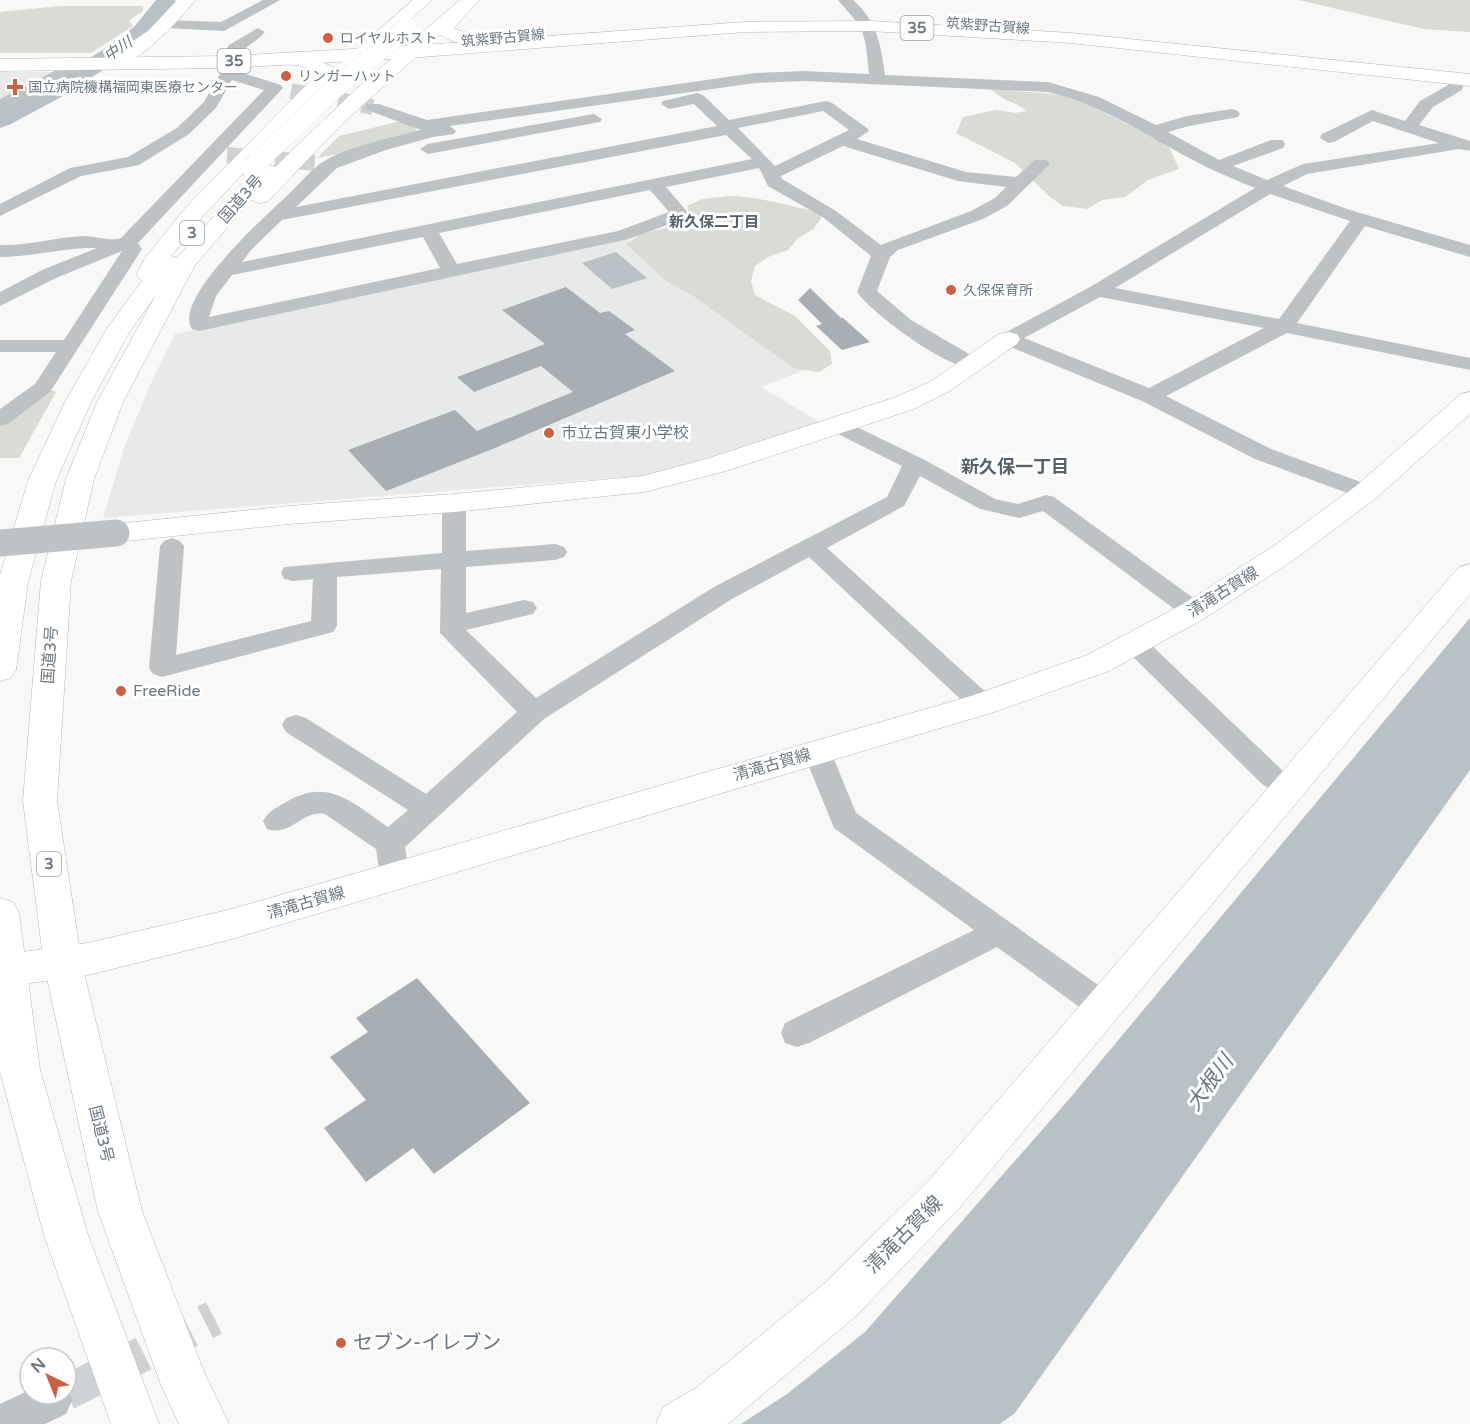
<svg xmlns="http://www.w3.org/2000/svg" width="1470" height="1424" viewBox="0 0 1470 1424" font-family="'Varela Round','Noto Sans JP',sans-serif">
<rect width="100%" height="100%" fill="#f8f8f6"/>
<path fill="#e8e9e9" d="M0 72H59L0 103Z
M625 238 810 368 761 387 821 423 652 475 103 518 124 448 151 383 175 334Z"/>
<path fill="#d8dcd5" d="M1298 0H1470V32L1424 29Z
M60 6H143V11L129 21 133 26 91 53H0V12Z
M991 89 1065 95 1088 104 1168 145 1179 169 1148 180 1125 197 1102 200 1087 209 1063 206 1050 197 1015 163 956 133 963 117 996 110 1015 113 1027 111C1016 102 1000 100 991 89Z
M401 121 411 123 417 131 355 151 317 158 339 136Z
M731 196C752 197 771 201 792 206 805 210 809 208 822 216L814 229 798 238 788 250 768 257 755 266 751 281 755 295 795 316 830 351 832 364 819 372 793 368 692 295 666 281 626 244 643 233 692 222 687 206 702 199Z
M49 389 56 392 19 458H0V425Z"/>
<path fill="#b8c2c6" d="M616 252 647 278 612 289 582 263Z
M1470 618V770L1015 1413 1000 1424H741L787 1394 865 1332 1070 1098Z"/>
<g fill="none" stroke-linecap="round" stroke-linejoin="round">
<path stroke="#b8c2c6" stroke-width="4" d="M165 3 169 0"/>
<path fill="#b8c2c6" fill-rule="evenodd" d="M156 0H174L176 3 150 37 117 61 63 96 9 125 0 128V110L45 86 101 51 134 27Z"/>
</g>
<path fill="#a7aeb4" d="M566 287 600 313 609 311 635 330 625 334 675 371 495 448 386 491 348 450 455 410 477 431 573 392 541 366 474 392 457 377 545 344 502 310Z
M810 288 841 318H843L870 342 842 350 816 326 822 324 798 300Z
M417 978 530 1103 434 1174 413 1148 366 1182 324 1128 366 1100 330 1057 368 1032 356 1018Z"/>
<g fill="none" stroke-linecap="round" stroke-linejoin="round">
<path stroke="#ced2d4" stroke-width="16" stroke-dasharray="16 8" stroke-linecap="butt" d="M291 91 373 107
M227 155 317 163"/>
<path stroke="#ced2d4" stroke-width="35" stroke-dasharray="35 17" stroke-linecap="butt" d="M66 1393 214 1318"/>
<defs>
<path id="secondary" d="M177 0H195C181 19 130 74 106 68L104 64 106 60 149 30Z
M1008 332 1017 334 1020 339 1017 344 948 392 914 409 726 471 644 492 454 512 289 524 116 542 106 539 101 533 106 527 116 524 289 506 454 494 643 476 706 459 896 397 930 382 999 334Z
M1470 392V414L1376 498 1295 559 1205 618 1109 671 994 712 232 939 88 975 0 987V955L88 943 232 909 971 696 1087 655 1183 604 1275 545 1356 486 1461 394Z
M1470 564V594L961 1206 857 1315 730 1422 727 1424H656L663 1407 696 1388 825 1283 931 1178 1459 567Z"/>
<path id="primary" d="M870 21 1071 33 1470 74V86L1071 43 870 31 745 32 408 58 227 68 0 71V59L227 56 408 46 745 22Z"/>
<path id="highway" d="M413 0H432L349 75H336L203 216 171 256 177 258 259 165 266 163 275 167 354 91 460 0H479L454 28C467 36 485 31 500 35L503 39 500 43C482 47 456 45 440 35L342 124 267 202 259 203 251 200 195 265 123 402 94 479 71 581 57 801 82 965 142 1211 204 1372 229 1424H179L161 1385 98 1211 44 965 23 801 41 581 66 479 97 402 156 295 130 331 91 402 56 481 28 582 16 670 11 678 0 681V575L28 481 65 402 106 330 142 281 136 275 145 258 187 206 318 73 302 66 277 63 275 59 277 55H306L335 68Z
M0 898 13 902 19 913 40 1070 88 1235 159 1424H111L44 1235 0 1072Z"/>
</defs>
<use href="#secondary" stroke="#b3b7bb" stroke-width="1"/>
<use href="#primary" stroke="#b2b6b9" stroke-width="1"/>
<use href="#highway" stroke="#b4b7ba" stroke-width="1"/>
<path fill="#bec2c5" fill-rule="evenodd" d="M263 0H280L224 31 165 28 158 24 165 20 221 22Z
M838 0H853C877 21 881 45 885 75L1048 82 1099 97 1156 125 1187 116 1232 109 1238 111 1240 114 1238 117 1189 126 1168 132 1219 160 1271 140H1283L1285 144 1283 148 1233 166 1267 180 1303 164 1439 143 1373 121 1334 142 1328 143 1320 138 1322 134 1372 110 1405 121 1420 101 1448 85 1452 75H1462L1465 78 1462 90 1433 107 1419 125 1470 141V151L1459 149 1307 174 1283 186 1350 210 1470 245V257L1365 226 1297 323 1470 358V370L1287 333 1166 396 1271 449 1374 487 1378 492 1374 497 1366 499 1358 497 1255 459 1142 401 1001 343 998 339 1001 335 1090 287 1255 188C1233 179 1211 170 1191 159 1144 134 1101 104 1048 92L804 81 755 83 450 126 456 131 454 134 433 137 386 150 337 168 296 207 717 126 694 104 669 109 661 104 663 101 697 93 703 95 729 120 826 101 832 103 867 128 869 131 857 139 966 172 1016 177 1035 160H1047L1050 164 1007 206 983 219 898 250 890 257 877 291 911 320 981 361 984 365 981 369C956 376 872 314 857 292L871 256 824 218 768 186 759 168 666 187 689 214 686 218 629 239 199 331 192 329C171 299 271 211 292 191 302 181 313 167 326 160 350 146 394 137 421 130L367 110 365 107 367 104H379L427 120 755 73 804 71 869 74 866 45 861 27ZM823 111 849 130 775 166 738 128ZM726 135 752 159 242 262 251 250 282 220ZM843 146 958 181 1006 187 995 198 971 211 881 245 836 211 782 179 781 176ZM650 190 669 212 618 231 457 264 439 233ZM1270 194 1350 221 1279 319 1115 288ZM423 237 440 268 209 317 216 296 232 275ZM1100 297 1264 328 1149 388 1024 338Z
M258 28 265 32C252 47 235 48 236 71L281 85 283 88 138 243 142 249 50 392 8 424 0 426V409L35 384 56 352H0V340H64L122 251 56 278 0 306V292L42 270 97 248C64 247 33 257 0 257V245C29 246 56 237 84 236 96 236 111 242 121 238L264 90 232 80 216 108 189 134 139 165 81 176 0 216V204L70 168 128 157 177 128 204 102 220 74 221 58 229 45Z
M78 59 83 61 86 64 83 67 0 110V99Z
M594 114 602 119 600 122 428 154 420 149 428 144Z
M840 419 923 459 995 499 1018 504 1046 495 1054 497 1203 605 1207 611 1203 617 1194 619 1185 617 1043 511 1019 518 980 509 920 476 904 506 827 548 991 697 995 704 991 711 982 713 973 711 809 557 732 599 544 719 405 847 410 877 406 885 395 889 384 885 380 877 376 849 325 814C301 810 292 837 267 829L263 821C268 811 278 807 288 801 329 777 354 804 388 827L408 810 286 732 282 725 286 718 296 715 306 718 426 794 517 712 440 633 441 569 337 577V626L333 632 162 677 153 674 149 668 160 546 164 541 172 538 180 541 184 546 176 655 311 621 313 579 293 581 284 579 281 573 284 567 442 553V503L446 498 454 496 462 498 466 503V551L555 544 564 547 567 552 564 557 555 560 466 567V613L524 600 533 602 537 608 533 614 466 630 536 698 714 587 887 497 902 466 832 431 829 426 832 421Z
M1135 635 1144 638 1283 771 1298 779 1302 786 1298 793 1288 797 1263 785 1126 650 1122 644 1126 638Z
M817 742 827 745 831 752 856 813 1115 997 1120 1007 1115 1017 1104 1021 1093 1017 997 947 809 1043 797 1047 785 1043 781 1033 785 1023 974 930 834 828 803 752 807 745Z
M66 1386 72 1400 66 1414 45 1424H0V1404L30 1390V1394H66Z"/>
<use href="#secondary" fill="#fff" fill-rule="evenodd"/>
<use href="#primary" fill="#fff" fill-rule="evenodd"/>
<use href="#highway" fill="#fff" fill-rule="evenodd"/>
<defs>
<path id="highway-bridge" d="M252 167 333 90 406 28"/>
</defs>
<use href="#highway-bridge" stroke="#b4b7ba" stroke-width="20" stroke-linecap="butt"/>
<path stroke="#bec2c5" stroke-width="27" d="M0 543 116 533"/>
<use href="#highway-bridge" stroke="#fff" stroke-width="20"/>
</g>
<g fill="#ce5f3f" stroke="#fff" stroke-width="2">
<circle cx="328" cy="38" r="6"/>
<circle cx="286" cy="76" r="6"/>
<path d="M12 78h6v6h6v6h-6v6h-6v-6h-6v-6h6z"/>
<circle cx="951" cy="290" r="6"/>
<circle cx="549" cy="433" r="6"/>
<circle cx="121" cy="691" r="6"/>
<circle cx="341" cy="1343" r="6"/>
</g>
<g text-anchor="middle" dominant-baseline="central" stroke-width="6" stroke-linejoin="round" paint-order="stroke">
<g font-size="14" fill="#6b7883" stroke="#fff">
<text transform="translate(988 26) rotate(4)">筑紫野古賀線</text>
<text transform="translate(503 38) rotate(-5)">筑紫野古賀線</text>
</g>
<g font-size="14" fill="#6b7883" stroke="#fff" text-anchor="start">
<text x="340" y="38">ロイヤルホスト</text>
<text x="298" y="76">リンガーハット</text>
<text x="28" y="87">国立病院機構福岡東医療センター</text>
<text x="963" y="290">久保保育所</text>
</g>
<g fill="#fff" stroke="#97a0a8" stroke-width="1.5">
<rect x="900.5" y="16" width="33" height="24" rx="4.5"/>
<rect x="217.5" y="49" width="33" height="24" rx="4.5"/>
<rect x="180" y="221" width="24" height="24" rx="4.5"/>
<rect x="37" y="852" width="24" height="24" rx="4.5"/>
</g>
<g font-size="15" font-weight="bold" fill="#6b7883">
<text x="917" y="28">35</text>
<text x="234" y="61">35</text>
<text x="192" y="233">3</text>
<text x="49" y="864">3</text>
</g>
<g font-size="15" font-style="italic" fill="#67787e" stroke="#fff">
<text transform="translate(118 49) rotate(-35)">中川</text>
</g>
<g font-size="15" font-weight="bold" fill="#576169" stroke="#fff">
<text x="714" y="222">新久保二丁目</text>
</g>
<g font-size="16" fill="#6b7883" stroke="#fff">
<text transform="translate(241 199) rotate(-49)">国道3号</text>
<text transform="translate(1223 592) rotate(-32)">清滝古賀線</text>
<text transform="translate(50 655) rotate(-86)">国道3号</text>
<text transform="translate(772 765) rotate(-16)">清滝古賀線</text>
<text transform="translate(306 903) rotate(-16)">清滝古賀線</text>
<text transform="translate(101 1134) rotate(76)">国道3号</text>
</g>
<g font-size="16" fill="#6b7883" stroke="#fff" text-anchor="start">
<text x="561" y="433">市立古賀東小学校</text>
<text x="133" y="691">FreeRide</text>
</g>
<g font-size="18" font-weight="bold" fill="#576169" stroke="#fff">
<text x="1015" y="467">新久保一丁目</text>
</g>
<g font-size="20" fill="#6b7883" stroke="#fff">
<text transform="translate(904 1235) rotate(-45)">清滝古賀線</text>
</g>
<g font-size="20" fill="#6b7883" stroke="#fff" text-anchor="start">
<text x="353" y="1343">セブン-イレブン</text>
</g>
<g font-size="21" font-style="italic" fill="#67787e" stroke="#fff">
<text transform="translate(1210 1083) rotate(-54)">大根川</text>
</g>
</g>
<g transform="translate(48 1376) rotate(317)"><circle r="28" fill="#ffffff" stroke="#c4c9cd" stroke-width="1.5"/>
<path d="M0-4.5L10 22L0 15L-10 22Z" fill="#ce5f3f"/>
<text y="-9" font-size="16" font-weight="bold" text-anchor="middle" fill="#6b7883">N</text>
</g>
</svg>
